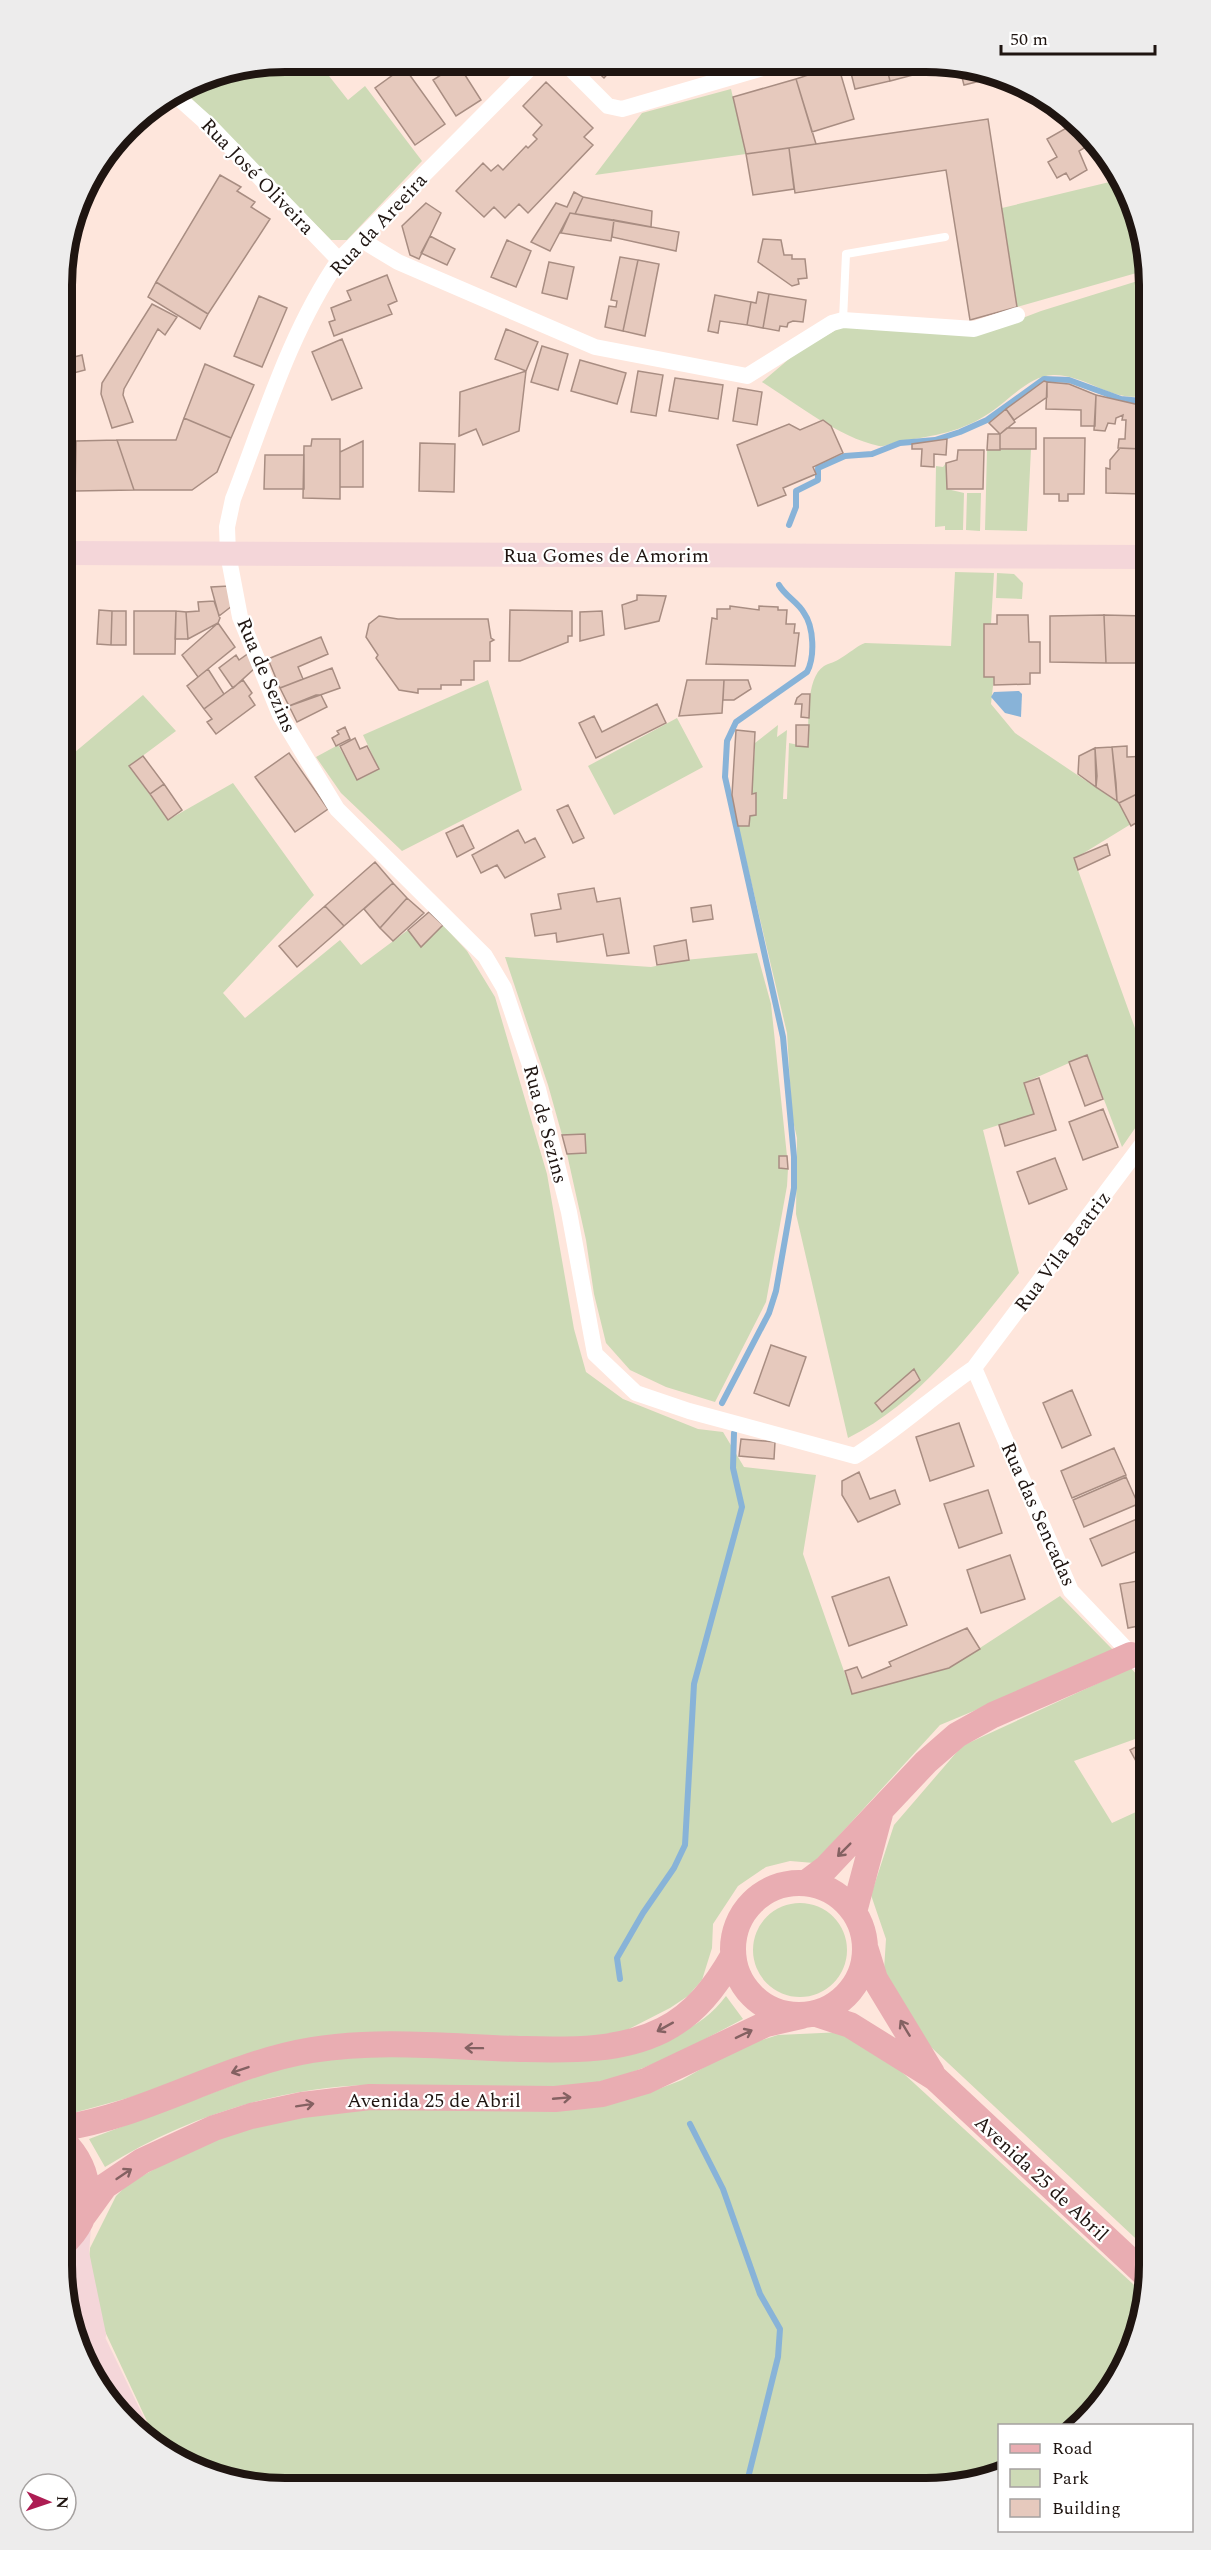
<svg xmlns="http://www.w3.org/2000/svg" width="1211" height="2550" viewBox="0 0 1211 2550" font-family="Spectral,serif">
<style>
.green{fill:#cddab6}
.water{fill:#88b3d8}
.lines{fill:none;stroke-linecap:round;stroke-linejoin:round}
.stream{stroke:#88b3d8;stroke-width:6}
.building{fill:#e6c9bd;stroke:#a88d82;stroke-width:1.5}
.lane{stroke:#fff;stroke-width:8}
.street{stroke:#fff;stroke-width:16}
.secondary{stroke:#f4d6d9;stroke-width:24}
.primary{stroke:#e9adb2;stroke-width:26}
.oneway{stroke:#846162}
.labels{text-anchor:middle;stroke-width:4.5;stroke-linejoin:round;paint-order:stroke}
.street-label{font-size:20px;fill:#1f1511;stroke:#fff}
.rim{fill:none;stroke:#1f1511;stroke-width:8}
</style>
<rect width="100%" height="100%" fill="#fee6dc"/>
<path class="green" d="M285,62H318L348,100L365,86L422,161L347,240H331L182,89L200,78Z
M731,89L746,154L595,175L642,113Z
M1122,179L1142,227L1147,270L1017,307L1002,208Z
M1144,279H1149V394C1115,406 1087,374 1053,375C1029,376 1009,400 991,412C962,432 934,436 900,441C894,442 885,447 879,446C838,437 797,404 762,382L796,353L841,327L1002,326L1041,311Z
M1031,449L1027,531L985,530L987,450Z
M946,463L947,489L964,493L963,530H945V526L935,527L936,466L943,467Z
M967,493H981L980,531L966,530Z
M955,572L994,573L991,624H984V677H994L991,704L1015,733L1119,803L1131,824L1074,859L1149,1067V1108L1122,1147L1087,1055L1024,1083L1034,1114L983,1130L1019,1273C970,1333 919,1403 848,1438L796,1214L797,1138L792,1116L787,1033L738,826H749L750,816L756,815V794H752L755,743L778,725L777,737L787,730L783,799H787L789,743L808,747C809,726 805,678 824,666C829,663 836,662 841,658C850,653 855,647 865,643L951,646Z
M997,573L1014,574L1023,583L1022,599L996,598Z
M488,680L522,790L402,851L341,793L316,757L338,745L358,780L379,769L363,735Z
M143,695L176,731L129,766L168,820L233,783L314,895L223,993L245,1018L340,940L361,965L408,930L421,947L443,925L467,951L495,997L547,1174L574,1329L586,1372L623,1399L698,1429L723,1432L744,1467L816,1475L803,1554L852,1694L949,1668L1060,1596L1115,1652L940,1725L814,1863L790,1861L766,1867L738,1886L713,1924L712,1948L702,1980L688,1996L670,2008L625,2031L584,2039L362,2034L73,2113L62,2114V1166L67,1164L62,1142V763Z
M677,718L703,767L614,815L588,766Z
M757,953L771,1004L787,1156H779V1168L788,1169L787,1186L766,1302L715,1402L666,1387L630,1370L606,1343L594,1294L586,1240L567,1154L585,1152V1134L562,1135L548,1085L505,957L651,967L685,960Z
M1131,1668L1149,1689V1734L1074,1761L1112,1823L1149,1806V2251L917,2034L884,1970L886,1939L871,1895L894,1825L962,1746Z
M753 1950a47 47 0 1 1 94 0a47 47 0 1 1-94 0Z
M726,1996L743,2019C697,2043 649,2071 598,2082C524,2098 446,2083 371,2085C277,2087 184,2118 105,2167L89,2139L268,2072L313,2061L360,2056L667,2041C690,2028 710,2018 726,1996Z
M843,2032L879,2051L1145,2295L1132,2351L1094,2412L1079,2425L1000,2426L999,2474L984,2481L242,2484L187,2466L159,2447L102,2325L88,2270L90,2248L116,2196L128,2184L183,2153L257,2124L305,2113L648,2093L682,2080L739,2047L778,2035Z"/>
<path class="water" d="M1019,691L1022,694L1021,717L1005,713L991,697L994,692Z"/>
<g class="lines">
<path class="stream" d="M789,525L796,507V491L818,480V468L845,456L872,454L900,443L935,440L960,432L987,420L1044,379L1069,380L1121,399L1141,401L1149,398
M722,1403L769,1313L776,1291L794,1188V1157L783,1037L725,777L727,741L736,722L807,672C815,657 814,627 804,613C798,602 785,596 779,585
M620,1979L617,1958L643,1913L674,1868L685,1845L694,1684L742,1507L733,1468L734,1433
M690,2124L723,2189L760,2294L780,2329L778,2357L747,2482"/>
</g>
<path class="building" d="M588,63L617,64L604,78Z
M458,64L481,100L456,116L433,80Z
M838,65L854,119L812,132L796,79Z
M849,65H886L890,81L855,89Z
M886,65H910L913,75L890,81Z
M926,65L954,66L955,69L929,75Z
M959,66H969L996,77L964,85Z
M404,67L445,124L415,145L375,88Z
M796,79L816,144L746,154L733,97Z
M546,82L593,128L584,137L593,145L528,213L519,204L505,218L494,207L484,217L456,191L483,163L491,171L498,165L503,170L526,146L528,148L537,139L533,135L542,125L523,106Z
M988,119L1017,307L970,320L946,170L795,193L789,148Z
M1077,122L1094,142L1079,151L1087,170L1070,180L1066,173L1057,178L1048,162L1057,157L1047,139Z
M789,148L794,189L753,195L746,154Z
M220,175L241,187L237,191L255,202L251,207L270,219L208,314L156,282Z
M574,192L583,197L575,214L570,213L550,251L531,242L556,203L567,207Z
M583,197L652,211L651,227L575,214Z
M426,203L441,213L419,259L410,255L402,226Z
M570,213L614,220L611,241L561,233Z
M614,220L679,232L676,251L612,237Z
M430,236L455,249L447,265L421,253Z
M763,239L781,240L784,255H792V259H805L807,278L798,279L799,284L792,286L758,262Z
M507,240L531,251L516,287L491,277Z
M620,257L638,260L623,331L605,327L609,306L616,307L617,301L611,300Z
M638,260L659,264L645,336L623,331Z
M549,262L574,267L567,299L542,293Z
M68,271L70,291L62,292V272Z
M387,275L397,301L388,305L392,314L334,336L329,322L335,320L331,308L351,300L347,291Z
M156,282L208,314L200,329L148,297Z
M758,292L769,294L763,328L747,325L751,302L756,303Z
M769,294L806,300L803,322L793,321L788,323L787,327L780,326L779,331L763,328Z
M715,295L751,302L747,325L720,321L718,333L708,331Z
M259,296L287,308L262,367L234,356Z
M152,304L177,317L165,335L158,329L124,389L123,395L133,422L112,428L101,394L102,383Z
M506,329L538,342L526,371L495,359Z
M342,339L362,388L332,400L312,352Z
M542,346L568,354L558,390L531,382Z
M82,355L85,370L62,376V360Z
M580,360L626,373L617,404L571,391Z
M205,364L254,385L231,438L184,418Z
M526,371L519,431L483,445L476,429L459,436L460,392Z
M638,371L663,375L656,416L631,412Z
M675,378L723,385L718,419L669,411Z
M1044,381L1047,382V397L1014,420L1006,409Z
M1047,382L1069,384L1096,395L1095,426H1081V410L1046,409Z
M738,388L762,392L757,425L733,421Z
M1096,395L1135,404L1140,408L1141,449L1118,448L1119,439H1125L1126,420H1122L1123,415L1116,418L1115,424L1108,423L1105,431L1094,430Z
M1006,409L1015,422L1000,434L989,423Z
M184,418L231,438L217,472L192,490H134L117,440H176Z
M823,420L831,426L843,453L813,467L816,474L783,488L786,495L758,506L737,445L789,424L800,430Z
M1007,428H1036V449H1000V434Z
M988,434H1000V450H987Z
M1044,438H1085L1084,494H1068V501H1059V494H1044Z
M312,439H340V499L303,498L304,446H311Z
M947,439L946,455L934,454V467L921,466L922,449H912V444Z
M117,440L134,490L75,491L76,441Z
M363,441V487H340V452Z
M420,443L455,444L454,492L419,491Z
M1120,448L1142,449V494L1106,493V468L1110,469V460Z
M958,450H984L983,489H947L946,463L957,460Z
M265,455H304V489H264Z
M1141,515H1149V533H1141Z
M229,586L232,606L219,616L211,587Z
M637,595L666,596L659,621L625,629L622,605L637,600Z
M214,601L220,618L218,623L188,639L186,612L199,611L198,602Z
M730,606L759,610V606L778,607V610H787L786,624H795L794,633H799L795,666L706,664L712,618L717,619V609H730Z
M99,610L112,611L111,645L97,644Z
M510,610L572,611V636H568V642L520,661H509Z
M112,611H126V645H111Z
M134,611H176L175,654H134Z
M176,611L186,612L188,639H175Z
M602,611L604,635L580,641V612Z
M997,615H1028L1029,642H1040V673H1030V684L994,685V677H984V624H997Z
M1104,615L1146,616L1145,663H1106Z
M1104,615L1106,663L1050,662V616Z
M379,616L398,619H488L491,638L494,640L490,642V661H474V680H461V685H441V689H418V693L399,690L376,658L378,655L366,637L369,624Z
M218,623L235,647L198,677L182,655Z
M321,637L328,654L298,667L303,679L280,688L268,659Z
M249,653L255,668L233,688L219,668L236,655L239,660Z
M332,668L340,688L289,706L280,688Z
M208,669L224,694L204,709L187,686Z
M243,680L252,693L249,696L255,705L216,734L207,722L212,719L204,709Z
M687,680H724L722,713L679,716Z
M724,680H748L751,689L734,700H723Z
M802,694H810L809,718L801,717L802,704H795L797,698Z
M316,695H321L327,707L297,722L289,706Z
M657,704L666,723L596,758L579,723L594,716L602,732Z
M796,725H809L808,747L796,746Z
M345,727L350,739L336,746L332,738L339,734L337,731Z
M736,730L755,732L752,794L756,793V815L750,816L749,826H738L732,795Z
M355,738L360,749L367,746L379,769L357,780L340,746Z
M1127,746V757L1149,756V788L1119,803L1117,801L1112,747Z
M1112,747L1116,783L1117,801L1096,787L1095,748Z
M1095,748L1097,776L1096,787L1078,774L1079,756Z
M289,753L328,809L295,832L255,777Z
M143,756L164,784L150,794L129,766Z
M164,784L182,810L168,820L150,794Z
M1149,788V815L1131,826L1119,803Z
M568,805L584,838L573,843L557,810Z
M463,825L474,848L457,857L446,833Z
M518,830L525,843L535,838L545,857L505,878L497,865L481,873L472,855Z
M1107,844L1110,855L1078,870L1074,858Z
M375,862L393,883L344,926L325,906Z
M393,883L407,898L380,928L364,909Z
M594,888L597,902L620,898L629,953L607,956L603,934L557,942L556,933L535,936L531,914L561,909L558,894Z
M407,898L424,913L393,941L380,928Z
M711,905L713,919L693,922L691,908Z
M325,906L344,926L297,967L279,946Z
M429,912L443,925L421,947L408,930Z
M1149,924V948H1147L1140,926Z
M686,940L689,960L657,965L654,946Z
M1149,1011V1048L1136,1017Z
M1087,1055L1103,1099L1085,1106L1069,1062Z
M1039,1078L1056,1130L1005,1146L999,1125L1034,1114L1024,1083Z
M1103,1109L1118,1147L1083,1160L1069,1122Z
M585,1134L586,1153L567,1154L562,1135Z
M779,1156H787L788,1169L779,1168Z
M1055,1158L1067,1189L1029,1204L1017,1172Z
M771,1345L806,1357L789,1406L754,1393Z
M914,1369L920,1380L882,1412L875,1403Z
M1072,1390L1091,1435L1062,1448L1043,1403Z
M959,1423L974,1466L930,1481L916,1437Z
M741,1439L775,1442L774,1459L739,1456Z
M1114,1448L1126,1475L1072,1498L1061,1471Z
M859,1472L870,1499L895,1490L900,1504L858,1522L842,1495V1481Z
M1126,1477L1138,1504L1084,1527L1073,1500Z
M988,1490L1002,1533L959,1548L944,1504Z
M1144,1516L1149,1528V1546L1102,1566L1090,1539Z
M1010,1555L1025,1599L981,1613L967,1570Z
M889,1577L907,1625L849,1646L832,1597Z
M1143,1580L1149,1624L1128,1628L1120,1584Z
M967,1628L980,1649L949,1668L852,1694L845,1671L857,1667L862,1678L891,1666L889,1662Z
M1149,1740V1785L1130,1750Z"/>
<g class="lines">
<path class="lane" d="M843,320L846,254L945,237"/>
<path class="street" d="M535,63L339,260C290,331 264,419 233,499L227,527L228,554L240,617L280,715L337,809L485,956L504,988L538,1089L569,1212L595,1354L636,1393L689,1411L855,1456C897,1430 933,1396 974,1368L1149,1135
M565,63L608,106L622,109L773,65
M174,94L211,127L339,260
M360,239L398,262L595,347L747,376L832,323L843,320L974,329L1017,315
M974,1368L1071,1591L1149,1673"/>
<path class="secondary" d="M62,553L1149,557
M79,2227L77,2253L94,2335
M67,2303L95,2344L138,2433"/>
<path class="primary" d="M806,1883L826,1868L926,1762L957,1735L993,1715L1131,1655
M733 1949a66 66 0 1 1 132 0a66 66 0 1 1-132 0Z
M854,1912L880,1814
M866,1950L875,1979L932,2073
M816,2014L850,2025L935,2078L1149,2278
M62,2128C148,2115 226,2064 312,2050C380,2039 452,2047 520,2049C568,2050 619,2052 663,2030C695,2014 716,1986 733,1956
M84,2215L105,2186L142,2161L214,2128L251,2116L302,2105L370,2097L555,2099L602,2094L646,2081L766,2024L801,2016
M62,2245C96,2215 94,2171 62,2140"/>
</g>
<defs><path id="oneway-shaft" d="M-6 0H5M1.5-3L5.5 0L1.5 3" fill="none" stroke-width="1.6" stroke-linecap="round" stroke-linejoin="round" transform="scale(1.5)"/></defs>
<g class="oneway">
<use href="#oneway-shaft" transform="translate(844 1850) rotate(135)"/>
<use href="#oneway-shaft" transform="translate(665 2027) rotate(151)"/>
<use href="#oneway-shaft" transform="translate(905 2028) rotate(-121)"/>
<use href="#oneway-shaft" transform="translate(744 2034) rotate(-26)"/>
<use href="#oneway-shaft" transform="translate(474 2048) rotate(-179)"/>
<use href="#oneway-shaft" transform="translate(240 2070) rotate(161)"/>
<use href="#oneway-shaft" transform="translate(562 2098) rotate(-5)"/>
<use href="#oneway-shaft" transform="translate(305 2105) rotate(-9)"/>
<use href="#oneway-shaft" transform="translate(124 2174) rotate(-34)"/>
</g>
<g class="labels">
<g class="street-label">
<text transform="translate(258 176) rotate(46)" y="7">Rua José Oliveira</text>
<text transform="translate(378 224) rotate(-47)" y="7">Rua da Areeira</text>
<text x="606" y="562">Rua Gomes de Amorim</text>
<text transform="translate(267 675) rotate(67)" y="7">Rua de Sezins</text>
<text transform="translate(546 1124) rotate(75)" y="7">Rua de Sezins</text>
<text transform="translate(1062 1251) rotate(-53)" y="7">Rua Vila Beatriz</text>
<text transform="translate(1039 1514) rotate(66)" y="7">Rua das Sencadas</text>
<text x="434" y="2107">Avenida 25 de Abril</text>
<text transform="translate(1042 2178) rotate(43)" y="7">Avenida 25 de Abril</text>
</g>
</g>
<path d="M0 0H1211V2550H0ZM285 72H926A213 213 0 0 1 1139 285V2265A213 213 0 0 1 926 2478H285A213 213 0 0 1 72 2265V285A213 213 0 0 1 285 72Z" fill="#edecec" fill-rule="evenodd"/>
<path class="rim" d="M285 72H926A213 213 0 0 1 1139 285V2265A213 213 0 0 1 926 2478H285A213 213 0 0 1 72 2265V285A213 213 0 0 1 285 72Z"/>
<rect x="998" y="2424" width="195" height="108" fill="#ffffff" stroke="#a5a1a0" stroke-width="1.5"/>
<rect x="1010" y="2444" width="30" height="9" fill="#e9adb2" stroke="#a5a1a0" stroke-width="1.5"/>
<text x="1052" y="2454" font-size="18" fill="#1f1511">Road</text>
<rect x="1010" y="2469" width="30" height="18" fill="#cddab6" stroke="#a5a1a0" stroke-width="1.5"/>
<text x="1052" y="2484" font-size="18" fill="#1f1511">Park</text>
<rect x="1010" y="2499" width="30" height="18" fill="#e6c9bd" stroke="#a5a1a0" stroke-width="1.5"/>
<text x="1052" y="2514" font-size="18" fill="#1f1511">Building</text>
<g transform="translate(48 2502) rotate(92)"><circle r="28" fill="#ffffff" stroke="#a5a1a0" stroke-width="1.5"/>
<path d="M0-4.5L10 22L0 15L-10 22Z" fill="#ad1d53"/>
<text y="-9" font-size="16" font-weight="bold" text-anchor="middle" fill="#1f1511">N</text>
</g>
<path d="M1001 45v9h154v-9" fill="none" stroke="#1f1511" stroke-width="3"/>
<text x="1010" y="45" font-size="18" fill="#1f1511" stroke="#ffffff" stroke-width="4.5" paint-order="stroke">50 m</text>
</svg>
